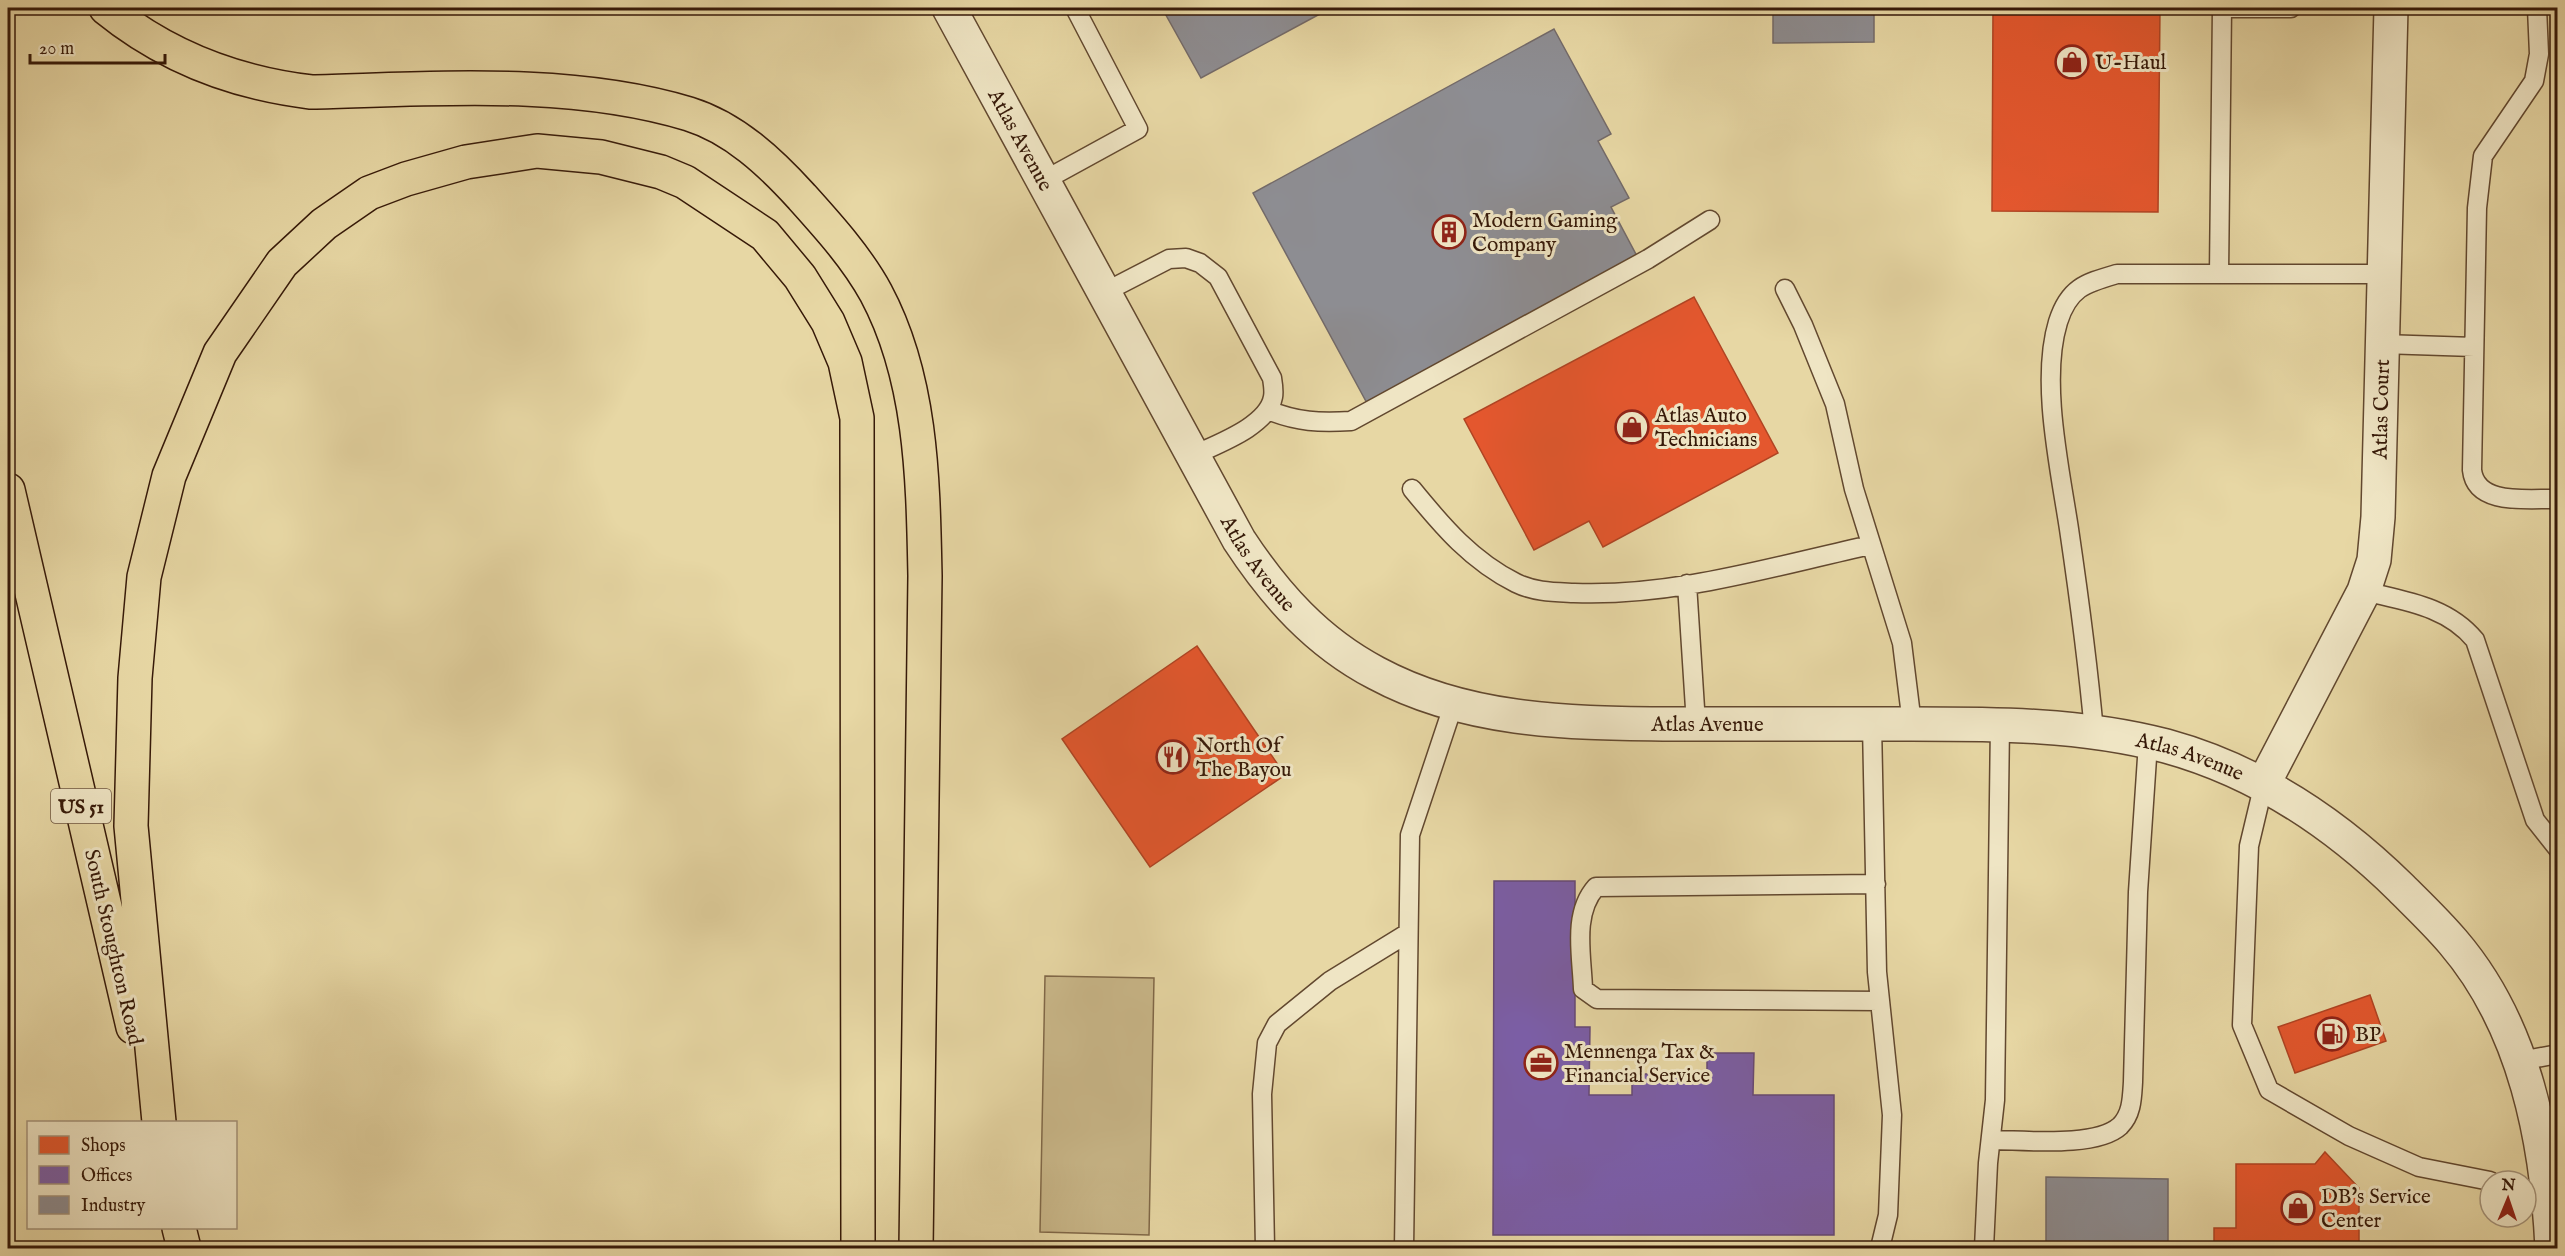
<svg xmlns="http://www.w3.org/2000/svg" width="2565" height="1256" viewBox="0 0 2565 1256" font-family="'IM FELL English',serif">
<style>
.green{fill:#c9b789;stroke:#806848;stroke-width:1.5}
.shops{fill:#e4572e;stroke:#b04423;stroke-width:1.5}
.offices{fill:#7b5ea7;stroke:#664977;stroke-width:1.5}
.industry{fill:#8d8d92;stroke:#736a69;stroke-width:1.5}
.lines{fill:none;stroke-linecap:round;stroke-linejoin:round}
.service-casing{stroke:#62482f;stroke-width:21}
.minor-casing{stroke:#62482f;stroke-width:36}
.tertiary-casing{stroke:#62482f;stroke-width:36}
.primary-casing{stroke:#361908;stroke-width:36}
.service{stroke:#efe5c4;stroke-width:18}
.minor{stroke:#efe5c4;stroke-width:33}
.tertiary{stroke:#efe5c4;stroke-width:33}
.primary{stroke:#e7d7a4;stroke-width:33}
.labels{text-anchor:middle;stroke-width:6;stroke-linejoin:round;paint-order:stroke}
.shield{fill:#efe5c4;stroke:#6e5640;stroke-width:1.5}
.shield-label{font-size:20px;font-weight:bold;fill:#361908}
.poi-label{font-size:21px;fill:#361908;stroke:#efe5c4;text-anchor:start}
.street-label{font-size:21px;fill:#361908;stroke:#efe5c4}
</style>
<rect width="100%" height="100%" fill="#e7d7a4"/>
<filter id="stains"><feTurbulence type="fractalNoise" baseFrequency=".00333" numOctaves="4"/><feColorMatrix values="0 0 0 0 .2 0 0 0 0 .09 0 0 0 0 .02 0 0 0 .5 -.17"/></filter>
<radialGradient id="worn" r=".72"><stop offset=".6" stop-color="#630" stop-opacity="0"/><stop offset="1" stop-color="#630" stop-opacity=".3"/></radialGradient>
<path class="green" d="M1045,976L1154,978L1149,1235L1040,1232Z"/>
<path class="shops" d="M1993,8H2160L2158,212L1992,211Z
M1694,297L1778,453L1603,547L1589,521L1534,550L1464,419Z
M1197,646L1285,775L1150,867L1062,739Z
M2370,995L2386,1041L2295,1073L2278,1027Z
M2325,1152L2359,1188V1248H2214V1228H2236V1164H2315Z"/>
<path class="offices" d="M1494,881H1575V1027H1590L1589,1095H1632V1074H1707V1053H1754L1753,1095H1834V1235H1493Z"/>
<path class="industry" d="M1162,8H1331L1201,78Z
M1874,11V42L1773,43V12Z
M1554,29L1611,134L1598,141L1629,198L1611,207L1638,258L1368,405L1253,193Z
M2046,1177L2168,1179V1248H2059V1242H2046Z"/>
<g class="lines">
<defs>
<path id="service" d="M2222,8H2291
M2537,8L2539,54L2534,81L2483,156L2477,208L2472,470C2476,507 2530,498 2558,499
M1043,181L1138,129L1075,8
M2219,274L2222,8
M1785,289L1803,325L1835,404L1854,489L1902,643L1912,724
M1105,292L1169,259L1186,258L1200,263L1218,277L1272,378C1273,384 1274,392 1273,397C1268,426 1217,444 1194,455
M2382,344L2474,347
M1268,410C1297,422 1320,423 1351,421L1648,259L1710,220
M1412,489C1443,527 1472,561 1516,583C1534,592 1555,592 1574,593C1675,597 1774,566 1871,545
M1687,584L1696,724
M2364,591C2404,601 2447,606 2475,640L2535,820L2558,849
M1872,724L1877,972L1892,1115L1888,1215L1880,1248
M2094,732C2088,664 2079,597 2069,529C2060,469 2040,381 2058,322C2069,287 2086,283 2117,274H2383
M2264,783L2249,846L2242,1025L2269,1090L2349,1136L2419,1167L2490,1181
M1876,884L1596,887C1572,914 1582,956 1583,989L1597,999L1880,1001
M2520,1061L2558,1054
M1991,1140C2023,1140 2096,1148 2120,1126C2132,1114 2132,1098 2133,1082L2138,892L2148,743
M1265,1248L1262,1094L1267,1043L1277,1024L1330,981L1408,933
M1404,1248L1410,835L1454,703
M1984,1248L1988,1163L1995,1100L2000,724"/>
<g id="minor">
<path id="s1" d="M2264,783L2364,591L2374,560L2378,517L2391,8"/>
</g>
<g id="tertiary">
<path id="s2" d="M949,8L1239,540C1275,595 1317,642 1376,673C1465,721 1565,723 1663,724C1741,724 1820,724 1898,724C1988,724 2078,723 2166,746C2257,771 2334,822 2401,888C2418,905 2437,923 2453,942C2525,1026 2547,1141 2552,1248"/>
</g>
<path id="primary" d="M106,8C165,56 235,83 311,92C434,89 570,78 689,114C734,128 770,162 801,196C828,226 857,258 876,293C922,379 923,480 925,576L916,1248
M8,490L133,1027
M159,1122L131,826L135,678L144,577L169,476L220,353L282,263L324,224L369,193L406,179L466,162L537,151L601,157L661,172L685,182L765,235L800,277L828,322L845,362L857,418L858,1248
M179,1228L184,1248"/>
</defs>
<use href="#service" class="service-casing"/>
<use href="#minor" class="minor-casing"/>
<use href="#tertiary" class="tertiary-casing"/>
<use href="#primary" class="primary-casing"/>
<use href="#service" class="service"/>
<use href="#minor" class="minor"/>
<use href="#tertiary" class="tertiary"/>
<use href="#primary" class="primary"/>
</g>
<defs>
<symbol id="shop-ring" viewBox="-11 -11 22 22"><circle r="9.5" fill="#efe5c4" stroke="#8f2418" stroke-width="1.5"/><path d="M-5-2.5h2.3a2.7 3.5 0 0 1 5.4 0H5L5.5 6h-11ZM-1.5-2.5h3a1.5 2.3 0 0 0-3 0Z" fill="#8f2418"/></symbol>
<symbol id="building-ring" viewBox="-11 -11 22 22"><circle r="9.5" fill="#efe5c4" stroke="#8f2418" stroke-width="1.5"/><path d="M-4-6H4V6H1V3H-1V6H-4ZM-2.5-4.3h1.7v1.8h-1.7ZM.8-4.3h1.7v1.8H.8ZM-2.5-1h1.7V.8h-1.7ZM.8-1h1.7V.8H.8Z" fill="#8f2418"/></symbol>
<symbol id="restaurant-ring" viewBox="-11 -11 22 22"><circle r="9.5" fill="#efe5c4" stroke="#8f2418" stroke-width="1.5"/><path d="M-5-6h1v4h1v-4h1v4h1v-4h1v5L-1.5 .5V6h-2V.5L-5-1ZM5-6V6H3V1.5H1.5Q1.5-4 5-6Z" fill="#8f2418"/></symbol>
<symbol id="fuel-ring" viewBox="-11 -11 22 22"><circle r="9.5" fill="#efe5c4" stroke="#8f2418" stroke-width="1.5"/><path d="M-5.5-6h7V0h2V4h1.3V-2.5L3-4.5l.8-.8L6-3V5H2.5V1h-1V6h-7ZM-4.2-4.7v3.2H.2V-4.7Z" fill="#8f2418"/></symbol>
<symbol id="office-ring" viewBox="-11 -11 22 22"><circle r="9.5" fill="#efe5c4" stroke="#8f2418" stroke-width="1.5"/><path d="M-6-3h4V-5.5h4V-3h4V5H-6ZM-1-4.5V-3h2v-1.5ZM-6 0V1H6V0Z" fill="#8f2418"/></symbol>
</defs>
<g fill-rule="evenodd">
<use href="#shop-ring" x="2053" y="43" width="38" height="38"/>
<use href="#building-ring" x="1430" y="213" width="38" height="38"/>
<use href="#shop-ring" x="1613" y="408" width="38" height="38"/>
<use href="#restaurant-ring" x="1154" y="738" width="38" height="38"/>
<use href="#fuel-ring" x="2313" y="1015" width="38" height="38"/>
<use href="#office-ring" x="1522" y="1044" width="38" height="38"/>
<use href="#shop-ring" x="2279" y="1189" width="38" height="38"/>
</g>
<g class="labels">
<rect class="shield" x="51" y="789" width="60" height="34" rx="4.5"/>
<g class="shield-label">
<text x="81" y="813">US 51</text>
</g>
<g class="poi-label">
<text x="2095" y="69">U-Haul</text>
<text x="1472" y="227">Modern Gaming<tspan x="1472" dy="24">Company</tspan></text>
<text x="1655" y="422">Atlas Auto<tspan x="1655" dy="24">Technicians</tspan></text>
<text x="1196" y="752">North Of<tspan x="1196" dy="24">The Bayou</tspan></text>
<text x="2355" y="1041">BP</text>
<text x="1564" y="1058">Mennenga Tax &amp;<tspan x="1564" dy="24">Financial Service</tspan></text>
<text x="2321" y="1203">DB's Service<tspan x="2321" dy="24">Center</tspan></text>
</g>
<g class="street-label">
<text dy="7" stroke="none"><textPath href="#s2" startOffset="150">Atlas Avenue</textPath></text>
<text dy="7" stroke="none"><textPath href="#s1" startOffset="400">Atlas Court</textPath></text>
<text dy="7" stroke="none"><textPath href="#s2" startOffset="636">Atlas Avenue</textPath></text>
<text dy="7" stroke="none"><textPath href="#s2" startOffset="1138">Atlas Avenue</textPath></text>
<text dy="7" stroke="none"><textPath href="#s2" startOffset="1624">Atlas Avenue</textPath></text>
<text transform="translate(114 947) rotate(77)" y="7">South Stoughton Road</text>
</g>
</g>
<rect width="2565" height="1256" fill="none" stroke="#e7d7a4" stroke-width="30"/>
<rect x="9" y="9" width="2547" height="1238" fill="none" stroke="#361908" stroke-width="3"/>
<rect x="15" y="15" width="2535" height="1226" fill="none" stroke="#361908" stroke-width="1.5"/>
<rect x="27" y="1121" width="210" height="108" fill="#efe5c4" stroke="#a59379" stroke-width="1.5"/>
<rect x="39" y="1136" width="30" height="18" fill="#e4572e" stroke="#a59379" stroke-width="1.5"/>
<text x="81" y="1151" font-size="18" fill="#361908">Shops</text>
<rect x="39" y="1166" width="30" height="18" fill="#7b5ea7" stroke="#a59379" stroke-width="1.5"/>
<text x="81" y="1181" font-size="18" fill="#361908">Offices</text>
<rect x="39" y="1196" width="30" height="18" fill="#8d8d92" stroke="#a59379" stroke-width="1.5"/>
<text x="81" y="1211" font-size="18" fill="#361908">Industry</text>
<g transform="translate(2508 1199) rotate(2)"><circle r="28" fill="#efe5c4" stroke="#a59379" stroke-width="1.5"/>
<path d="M0-4.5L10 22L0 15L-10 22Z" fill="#8f2418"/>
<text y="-9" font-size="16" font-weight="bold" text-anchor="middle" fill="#361908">N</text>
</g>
<path d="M30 54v9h135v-9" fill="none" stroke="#361908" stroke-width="3"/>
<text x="39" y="54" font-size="18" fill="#361908" stroke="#efe5c4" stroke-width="4.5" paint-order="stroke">20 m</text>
<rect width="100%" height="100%" filter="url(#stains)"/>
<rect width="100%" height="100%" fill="url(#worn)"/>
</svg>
